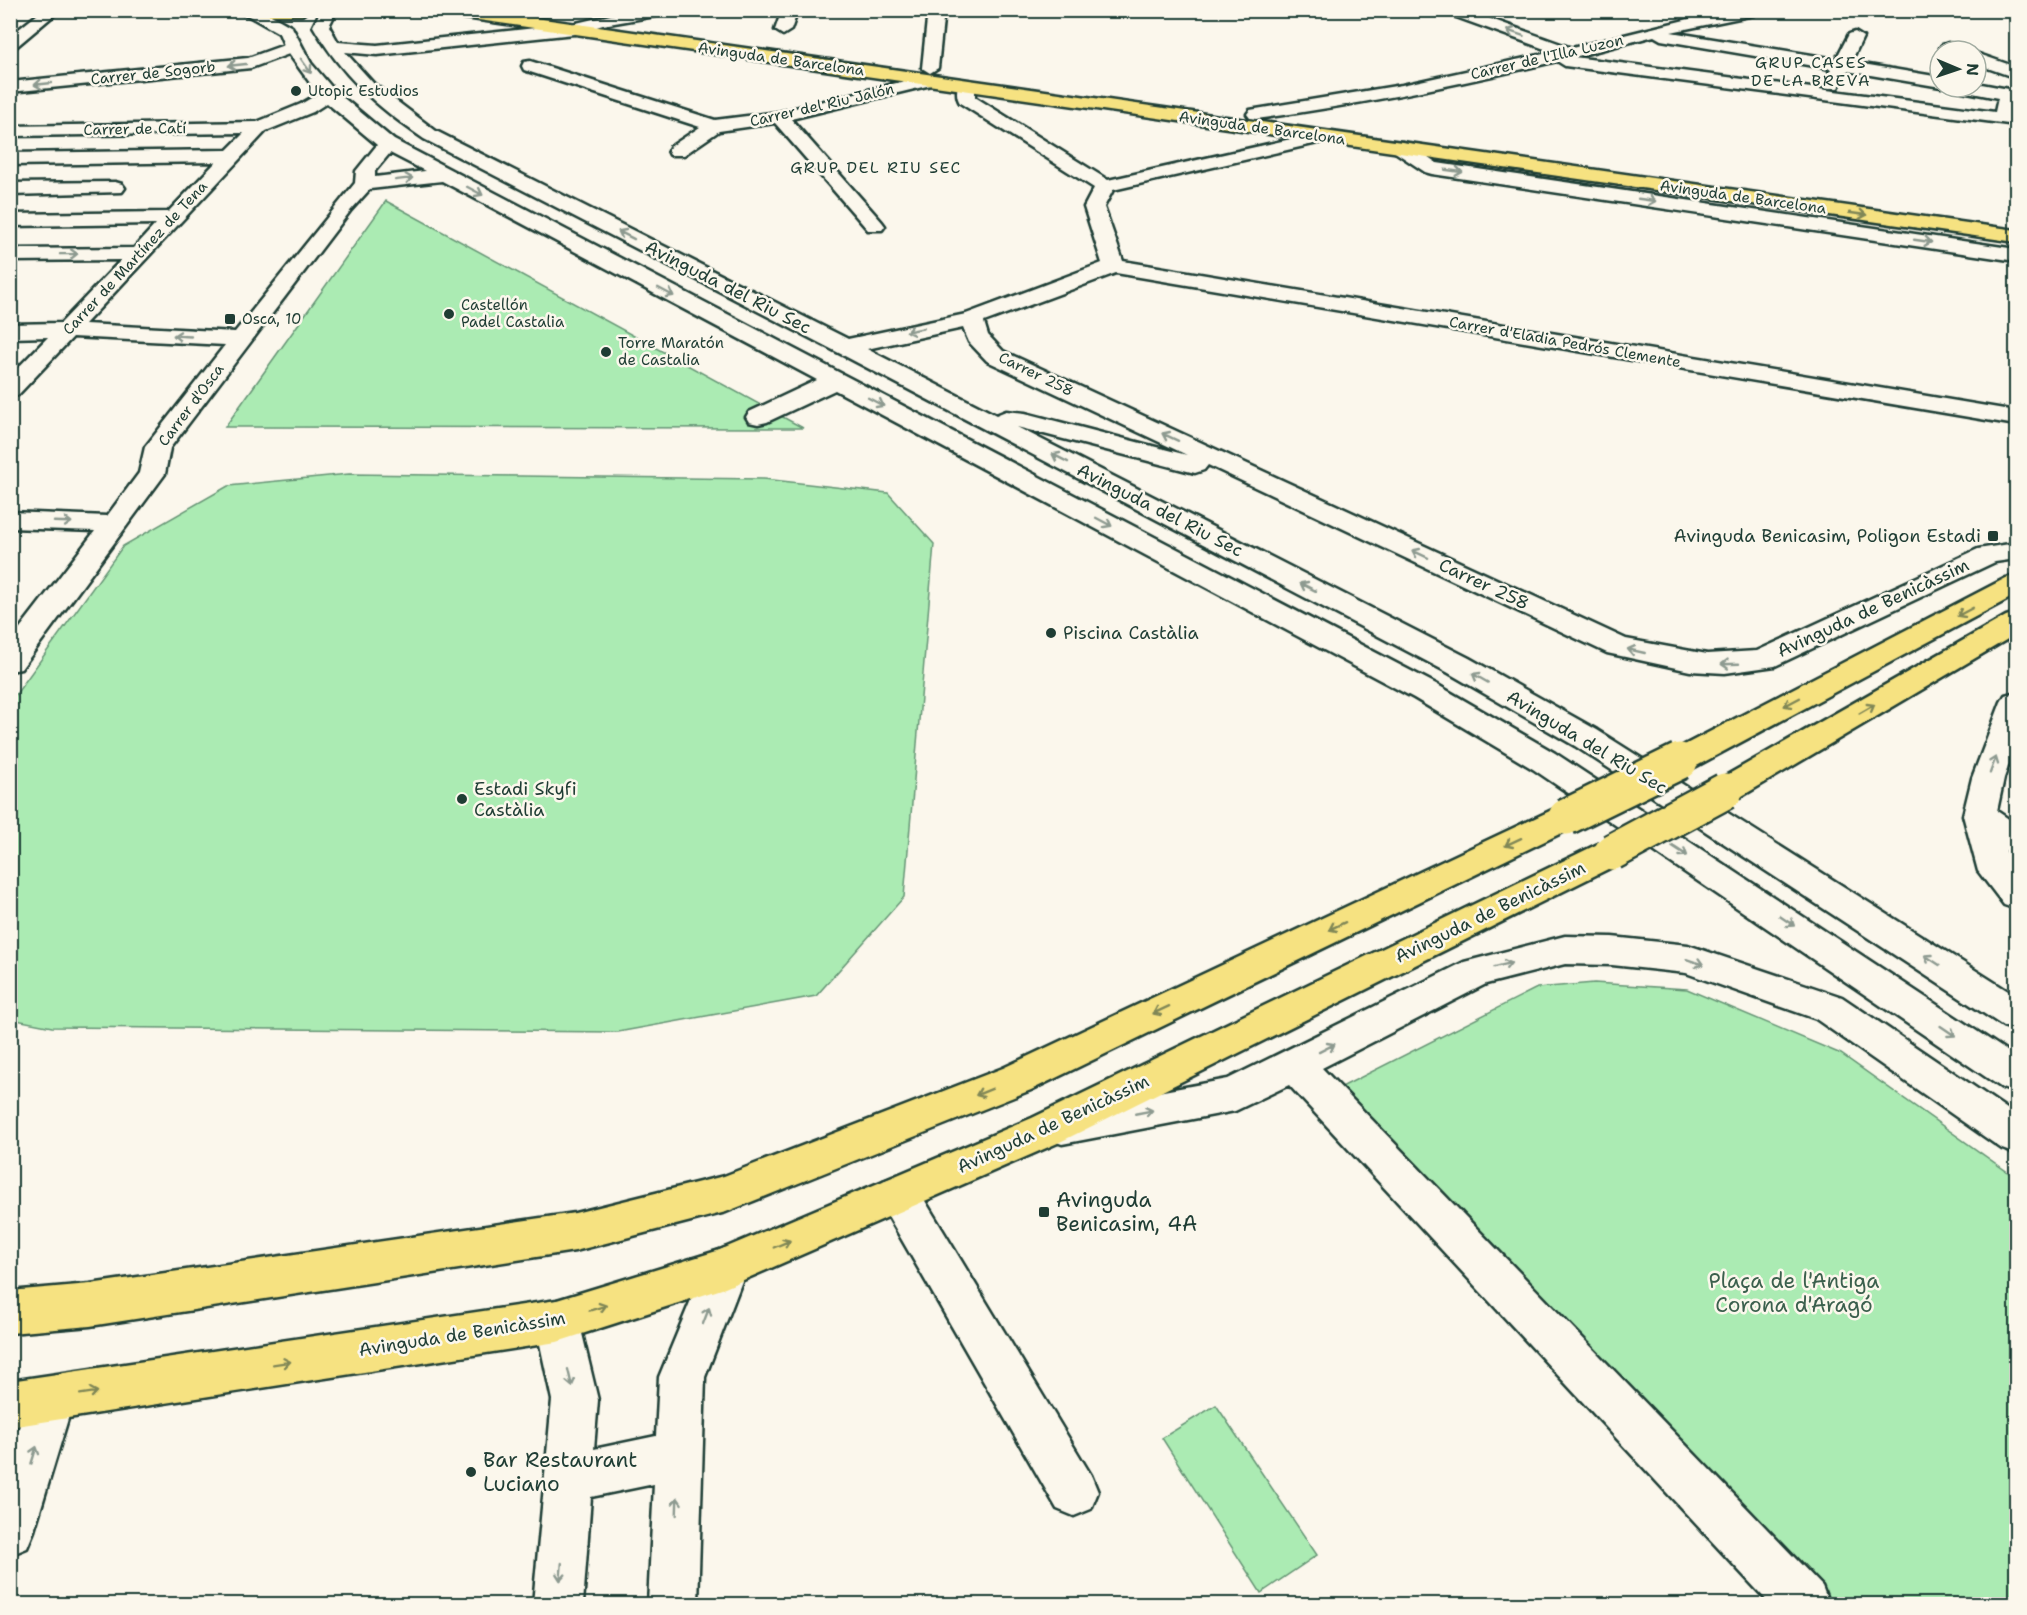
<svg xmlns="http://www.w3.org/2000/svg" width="2027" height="1615" viewBox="0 0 2027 1615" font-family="'Shantell Sans',sans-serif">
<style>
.green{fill:#abebb3;stroke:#659474;stroke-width:1.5}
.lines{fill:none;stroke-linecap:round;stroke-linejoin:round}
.minor-casing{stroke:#1f3d34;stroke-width:5}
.major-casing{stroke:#1f3d34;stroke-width:5}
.minor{fill:#fbf7ec;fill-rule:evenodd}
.major{fill:#f6e281;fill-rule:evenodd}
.major-bridge-casing{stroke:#1f3d34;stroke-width:40;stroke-linecap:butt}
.major-bridge{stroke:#f6e281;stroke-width:35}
.oneway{stroke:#8d9a90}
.oneway2{stroke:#808757}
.poi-dot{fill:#1f3d34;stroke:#fbf7ec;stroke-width:2}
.labels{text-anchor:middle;stroke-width:5;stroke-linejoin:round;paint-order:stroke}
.far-street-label{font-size:15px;fill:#1f3d34;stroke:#fbf7ec}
.far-poi-label{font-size:15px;fill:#1f3d34;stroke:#fbf7ec;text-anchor:start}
.far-neighbourhood-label{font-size:16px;letter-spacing:1.5px;fill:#1f3d34;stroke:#fbf7ec}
.street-label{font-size:18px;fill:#1f3d34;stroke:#fbf7ec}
.poi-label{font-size:18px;fill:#1f3d34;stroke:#fbf7ec;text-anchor:start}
.near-poi-label{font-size:21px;fill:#1f3d34;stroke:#fbf7ec;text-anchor:start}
.near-park-label{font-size:21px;fill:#3b604d;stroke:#fbf7ec}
</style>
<rect width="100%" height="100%" fill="#fbf7ec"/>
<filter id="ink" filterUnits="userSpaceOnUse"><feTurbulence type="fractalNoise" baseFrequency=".0167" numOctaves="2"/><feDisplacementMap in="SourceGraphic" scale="12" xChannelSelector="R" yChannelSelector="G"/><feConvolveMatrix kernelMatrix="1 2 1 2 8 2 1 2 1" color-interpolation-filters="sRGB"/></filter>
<g filter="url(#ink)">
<path class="green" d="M386,201L803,428L225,427Z
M349,474L764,479L888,493L934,544L904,897L816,996L618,1032L52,1027L11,1019V701L123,546L228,486Z
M1594,983L1687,989L1841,1054L2016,1178V1604H1781L1312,1102L1537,988Z
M1216,1405L1317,1555L1261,1593L1162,1438Z"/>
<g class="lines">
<defs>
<path id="minor" d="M43,10H60L16,47L10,49V36Z
M246,10H262L292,27L311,63L334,90L394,140L1436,684L1555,753L2016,1057V1093L2002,1088L1533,769L1414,698L835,390L767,422L758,424L749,422L746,417L749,412L817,380L442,181L370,189L351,210L170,448L165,474L21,669L10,671V641L95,531L10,528V512L107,516L139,473L145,447L149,442L225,345L73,337L18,395L10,397V376L48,337L10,338V324L61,323L121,260L10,261V249L134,248L156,224L10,226V214L168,212L216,162L10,165V153L227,150L244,133L10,136V126L257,122L301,104L318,94L289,54L251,68L10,92V82L248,58L284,45L279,33L247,15ZM327,103L377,145L356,171L355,183L235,332L85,324L266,131L313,112ZM390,153L425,171L375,177V171Z
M321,10H337L329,26L338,42L377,45L572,24L632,10H668L661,15L603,25L574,34L377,55L345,52L374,84L436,131L848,339L966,314L1102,263L1084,207L1094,188L960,103C956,97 956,88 960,82H972L975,86V97L1108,180L1322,132L1328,133L1331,137L1328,141L1322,142L1113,190L1104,207L1123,261L2016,411V425L1116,273L984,322L988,335L1003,351L1626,639L1707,654L1757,651L1978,549L2016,543V559L1995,562L1775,666L1725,673L1690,671L1607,653L1208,465L1204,470L1195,473L1017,427L1469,658L1597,730L2016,996V1030L2003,1026L1575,746L1447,672L837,352L424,139C376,106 342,76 313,26ZM963,328L969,342L987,361L1187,455L1025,413L1006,411L996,415L867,349Z
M782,10H798L791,30L783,35L775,30Z
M928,10H944L938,68L930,73L922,68Z
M1443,10H1466L1572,48L1725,10H1761L1754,15L1671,32L1836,59L1849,34L1855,32L1863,37L1851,62L1940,77L1941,87L1847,71L1838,88H1826L1823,84L1831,69L1661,40L1654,36L1574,57L1995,112L1998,98L1962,91L1959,87H1976V83L2014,90L2016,95L2012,114L2016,115V125L1565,66L1557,61C1458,85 1357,105 1256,119L1250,118L1247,114L1250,110L1256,109L1402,85L1553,52L1445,13Z
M1948,43L1962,48L1964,51H1942L1940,48L1942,45Z
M1976,53L2016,67V78L1976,64Z
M530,61L715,120L779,112L929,75L935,76L938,80L935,84L791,119L882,222L885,226L882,230H868L775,123L719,131L684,155H670L668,151L670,147L700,127L524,70L522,66L524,62Z
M1402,142L1409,144L1437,163L2016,249V261L1432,174L1425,172L1395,152L1393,148L1395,144Z
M115,182L122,184L125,188L122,192L10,195V183Z
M2016,692V744L2004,778L1997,811L2016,824V853L2006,850L2011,866L2016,873V909L2004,905L1978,871L1963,815L1972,778L2001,702L2005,695Z
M1565,936L1612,937L1688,945L1842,997L2016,1115V1154L2002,1149L1816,1019L1686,973L1612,965L1565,964L1486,984L1322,1068L1822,1586L1829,1604H1770L1289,1085L1235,1111L1062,1144L1048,1139L1042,1127L1048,1115L1062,1110L1228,1079L1464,962Z
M898,1176L913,1181L1091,1475L1098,1492L1091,1509L1074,1516L1057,1509L883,1207L877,1194L883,1181Z
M725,1248L740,1254L747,1268L705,1377L698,1604H648L654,1484L591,1497L583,1604H533L552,1400L535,1321L541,1306L557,1300L573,1306L579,1321L598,1400L594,1449L656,1436L659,1377L710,1254Z
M51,1376L67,1383L74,1399L34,1531L27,1548L10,1555V1453L35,1383Z"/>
<path id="major" d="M237,10H309L302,15H244Z
M437,10H480L2016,230V242L444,15Z
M2016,576V595L1691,769L1680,772L1669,769L1664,761L1669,753L2006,578Z
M2016,613V634L1737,799L1725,802L1713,799L1709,791L1713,783L2006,616Z
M1566,805L1578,809L1583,817L1578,825L1031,1090L726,1212L575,1251L90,1326L10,1333V1291L90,1284L575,1213L724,1176L1003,1068L1554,809Z
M1612,840L1624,843L1629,852L1624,861L1060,1142L725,1288L557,1342L10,1427V1381L557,1300L720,1250L1032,1118L1600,843Z"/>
</defs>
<use href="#minor" class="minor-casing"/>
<use href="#major" class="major-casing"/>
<use href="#minor" class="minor"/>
<use href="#major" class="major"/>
<defs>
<path id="major-bridge" d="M1566,817L1680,761
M1612,852L1725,791"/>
</defs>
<use href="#major-bridge" class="major-bridge-casing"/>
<use href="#major-bridge" class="major-bridge"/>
</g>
<defs><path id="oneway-shaft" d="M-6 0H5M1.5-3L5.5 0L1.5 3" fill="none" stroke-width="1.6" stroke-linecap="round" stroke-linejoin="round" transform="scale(1.5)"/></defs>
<g class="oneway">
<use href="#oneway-shaft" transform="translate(1515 33) rotate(-161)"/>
<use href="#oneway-shaft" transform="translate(237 65) rotate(174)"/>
<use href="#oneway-shaft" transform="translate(306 66) rotate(55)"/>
<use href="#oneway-shaft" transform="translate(43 84) rotate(174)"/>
<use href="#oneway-shaft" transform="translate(1454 171) rotate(8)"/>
<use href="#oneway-shaft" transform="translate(404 179) rotate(-7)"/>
<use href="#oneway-shaft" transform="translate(475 191) rotate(28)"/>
<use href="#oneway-shaft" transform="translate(1647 200) rotate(8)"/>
<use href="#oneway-shaft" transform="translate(626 235) rotate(-153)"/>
<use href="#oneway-shaft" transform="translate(1923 241) rotate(8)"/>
<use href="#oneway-shaft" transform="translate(69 254) rotate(-1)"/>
<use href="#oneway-shaft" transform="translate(666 292) rotate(28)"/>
<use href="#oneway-shaft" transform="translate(915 330) rotate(169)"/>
<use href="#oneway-shaft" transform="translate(182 336) rotate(-177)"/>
<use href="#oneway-shaft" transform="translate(876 402) rotate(28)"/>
<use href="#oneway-shaft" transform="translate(1170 437) rotate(-155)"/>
<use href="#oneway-shaft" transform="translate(1060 458) rotate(-153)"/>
<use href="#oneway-shaft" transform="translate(63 522) rotate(2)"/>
<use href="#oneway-shaft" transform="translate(1104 522) rotate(28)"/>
<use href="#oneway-shaft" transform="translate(1420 554) rotate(-155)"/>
<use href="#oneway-shaft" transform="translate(1308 587) rotate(-153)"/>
<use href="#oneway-shaft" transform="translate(1636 651) rotate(-167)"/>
<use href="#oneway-shaft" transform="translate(1730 664) rotate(178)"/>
<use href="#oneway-shaft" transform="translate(1480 678) rotate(-150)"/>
<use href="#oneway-shaft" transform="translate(1993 765) rotate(-70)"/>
<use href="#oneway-shaft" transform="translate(1680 851) rotate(33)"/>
<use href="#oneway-shaft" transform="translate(1787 921) rotate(34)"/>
<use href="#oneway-shaft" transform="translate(1932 960) rotate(-147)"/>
<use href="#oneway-shaft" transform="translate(1695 962) rotate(18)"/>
<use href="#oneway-shaft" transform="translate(1503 965) rotate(-14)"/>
<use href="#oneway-shaft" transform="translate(1948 1031) rotate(34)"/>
<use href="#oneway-shaft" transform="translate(1327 1048) rotate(-27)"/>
<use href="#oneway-shaft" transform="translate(1144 1112) rotate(-11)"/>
<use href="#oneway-shaft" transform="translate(706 1316) rotate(-69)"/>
<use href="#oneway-shaft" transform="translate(570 1378) rotate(77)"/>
<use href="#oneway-shaft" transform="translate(34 1455) rotate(-73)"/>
<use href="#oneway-shaft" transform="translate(677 1506) rotate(-88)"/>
<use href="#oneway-shaft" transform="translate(561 1572) rotate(95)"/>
</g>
<g class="oneway2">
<use href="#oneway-shaft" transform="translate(1858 214) rotate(8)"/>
<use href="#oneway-shaft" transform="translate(1965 612) rotate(152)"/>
<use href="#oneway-shaft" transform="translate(1792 702) rotate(152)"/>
<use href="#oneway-shaft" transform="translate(1867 709) rotate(-30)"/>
<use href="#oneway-shaft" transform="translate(1513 842) rotate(155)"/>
<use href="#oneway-shaft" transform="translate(1337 926) rotate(155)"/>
<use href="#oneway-shaft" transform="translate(1161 1010) rotate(155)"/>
<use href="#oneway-shaft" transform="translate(984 1092) rotate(158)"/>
<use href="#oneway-shaft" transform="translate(782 1244) rotate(-23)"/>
<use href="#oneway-shaft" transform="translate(598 1308) rotate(-17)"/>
<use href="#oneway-shaft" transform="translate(282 1363) rotate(-9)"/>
<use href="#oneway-shaft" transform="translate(89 1393) rotate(-9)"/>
</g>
</g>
<g class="poi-dot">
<circle cx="296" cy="91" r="6"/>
<circle cx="449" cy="314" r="6"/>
<rect x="224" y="313" width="12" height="12" rx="3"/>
<circle cx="606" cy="352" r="6"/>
<rect x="1987" y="530" width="12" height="12" rx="3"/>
<circle cx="1051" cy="633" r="6"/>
<circle cx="462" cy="799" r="6"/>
<rect x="1038" y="1206" width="12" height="12" rx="3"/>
<circle cx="471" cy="1472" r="6"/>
</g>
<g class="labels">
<g class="far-street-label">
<text transform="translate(1547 57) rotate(-13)" y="5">Carrer de l'Illa Luzon</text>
<text transform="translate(781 59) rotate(8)" y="5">Avinguda de Barcelona</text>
<text transform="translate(153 73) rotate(-6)" y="5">Carrer de Sogorb</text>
<text transform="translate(822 105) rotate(-13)" y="5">Carrer del Riu Jalón</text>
<text transform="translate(1262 128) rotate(8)" y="5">Avinguda de Barcelona</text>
<text transform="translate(135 129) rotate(-1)" y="5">Carrer de Catí</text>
<text transform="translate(1743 197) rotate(8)" y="5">Avinguda de Barcelona</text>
<text transform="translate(135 258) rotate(-47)" y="5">Carrer de Martínez de Tena</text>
<text transform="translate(1565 342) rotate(10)" y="5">Carrer d'Eladia Pedrós Clemente</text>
<text transform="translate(1036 374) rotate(26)" y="5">Carrer 258</text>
<text transform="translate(191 405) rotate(-53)" y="5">Carrer d'Osca</text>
</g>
<g class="far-poi-label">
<text x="308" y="96">Utopic Estudios</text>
<text x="461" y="310">Castellón<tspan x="461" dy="17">Padel Castalia</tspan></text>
<text x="242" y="324">Osca, 10</text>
<text x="618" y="348">Torre Maratón<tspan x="618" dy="17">de Castalia</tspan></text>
</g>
<g class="far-neighbourhood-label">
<text x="1811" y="68">GRUP CASES<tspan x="1811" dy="18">DE LA BREVA</tspan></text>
<text x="876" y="173">GRUP DEL RIU SEC</text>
</g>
<g class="street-label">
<text transform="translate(728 287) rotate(27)" y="6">Avinguda del Riu Sec</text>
<text transform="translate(1160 510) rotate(27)" y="6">Avinguda del Riu Sec</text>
<text transform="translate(1484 584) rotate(25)" y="6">Carrer 258</text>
<text transform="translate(1873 608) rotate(-25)" y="6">Avinguda de Benicàssim</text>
<text transform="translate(1587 742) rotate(31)" y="6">Avinguda del Riu Sec</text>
<text transform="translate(1490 912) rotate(-26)" y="6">Avinguda de Benicàssim</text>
<text transform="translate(1053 1124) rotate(-25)" y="6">Avinguda de Benicàssim</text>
<text transform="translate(462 1334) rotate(-9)" y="6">Avinguda de Benicàssim</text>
</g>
<g class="poi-label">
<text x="1981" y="542" text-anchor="end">Avinguda Benicasim, Poligon Estadi</text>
<text x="1063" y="639">Piscina Castàlia</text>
<text x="474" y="795">Estadi Skyfi<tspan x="474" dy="21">Castàlia</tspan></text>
</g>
<g class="near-poi-label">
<text x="1056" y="1207">Avinguda<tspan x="1056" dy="24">Benicasim, 4A</tspan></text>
<text x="483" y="1467">Bar Restaurant<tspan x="483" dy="24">Luciano</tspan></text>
</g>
<g class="near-park-label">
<text x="1794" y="1288">Plaça de l'Antiga<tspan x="1794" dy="24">Corona d'Aragó</tspan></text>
</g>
</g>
<rect width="2027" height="1615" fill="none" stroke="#fbf7ec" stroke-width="36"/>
<rect x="18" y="18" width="1991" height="1579" fill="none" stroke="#1f3d34" stroke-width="2" filter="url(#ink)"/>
<g transform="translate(1958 69) rotate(92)"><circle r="28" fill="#fbf7ec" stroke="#a3ada2" stroke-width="1.5"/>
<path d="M0-4.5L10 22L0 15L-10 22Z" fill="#1f3d34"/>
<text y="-9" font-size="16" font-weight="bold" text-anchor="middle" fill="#1f3d34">N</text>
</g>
</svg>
